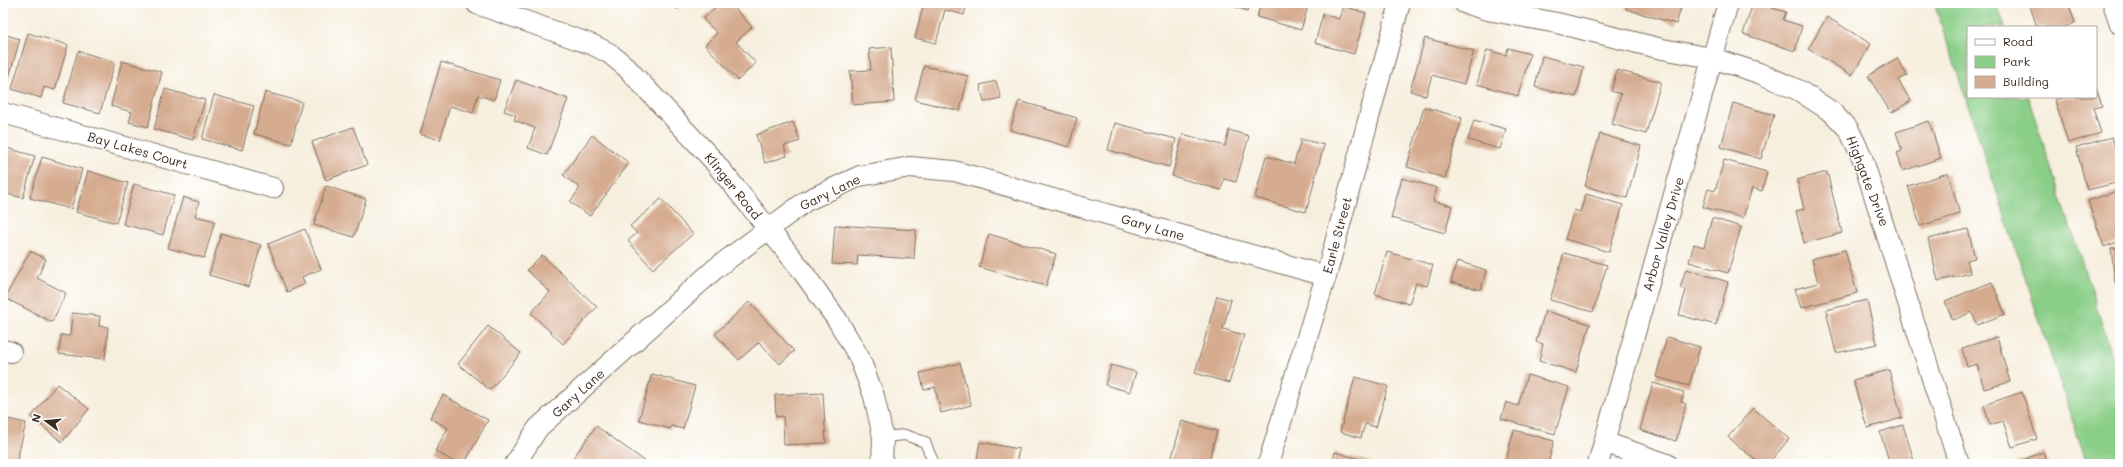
<svg xmlns="http://www.w3.org/2000/svg" width="2123" height="467" viewBox="0 0 2123 467" font-family="Mali,sans-serif">
<style>
.green{fill:#8ace87;stroke:#627c52}
.building{fill:#d6ac90}
.lines{fill:none;stroke-linecap:round;stroke-linejoin:round}
.service-casing{stroke:#7d6f61;stroke-width:12}
.minor-casing{stroke:#7d6f61;stroke-width:22}
.service{stroke:#fff;stroke-width:10}
.minor{stroke:#fff;stroke-width:20}
.labels{text-anchor:middle;stroke-width:3;stroke-linejoin:round;paint-order:stroke}
.street-label{font-size:13px;fill:#3b2a1e;stroke:#fff}
</style>
<rect width="100%" height="100%" fill="#fff"/>
<filter id="ink" filterUnits="userSpaceOnUse"><feTurbulence type="fractalNoise" baseFrequency=".025" numOctaves="2"/><feDisplacementMap in="SourceGraphic" scale="8" xChannelSelector="R" yChannelSelector="G"/><feConvolveMatrix kernelMatrix="1 2 1 2 8 2 1 2 1" color-interpolation-filters="sRGB"/></filter>
<filter id="wash" filterUnits="userSpaceOnUse"><feTurbulence type="fractalNoise" baseFrequency=".012" numOctaves="4" result="noise"/><feDisplacementMap in="SourceGraphic" scale="16" xChannelSelector="R" yChannelSelector="G"/><feGaussianBlur stdDeviation="0.9" result="paint"/><feColorMatrix in="noise" values="0 0 0 0 0 0 0 0 0 0 0 0 0 0 0 0 0 1.4 0 .05"/><feComposite in="paint" operator="in"/></filter>
<g filter="url(#wash)">
<rect width="100%" height="100%" fill="#f7efde"/>
<path class="green" d="M1934,3H1997L2005,27H1968V97H2028L2120,379V464H2087Z"/>
<g id="blocks">
<path class="building" d="M667,3H681L678,9Z
M720,3H730L752,27L736,42L756,63L738,80L705,45L717,33L703,19Z
M924,3H967L964,15L945,10L936,43L915,38Z
M1223,3H1250L1248,11Z
M1261,3H1309L1301,30L1257,17Z
M1628,3H1677L1682,5L1676,24L1626,9Z
M1753,3H1774L1772,8L1786,12L1783,20L1802,26L1795,51L1743,34Z
M2029,3H2068L2075,23L2064,27H2037Z
M1343,6L1366,13L1354,54L1315,43L1323,14L1339,19Z
M1827,17L1871,44L1852,75L1808,49Z
M28,33L68,45L55,90L44,87L41,98L12,89Z
M3,34L20,39L6,87L3,86Z
M1425,38L1474,51L1464,84L1432,75L1426,96L1410,91Z
M891,47L894,102L853,105L850,71L871,70L869,49Z
M1508,48L1530,54L1518,96L1477,84L1487,50L1506,55Z
M78,51L115,62L100,113L63,103Z
M1542,56L1584,67L1576,97L1535,87Z
M1897,58L1907,75L1898,80L1911,101L1891,113L1868,76Z
M122,61L162,72L148,127L129,122L132,112L111,106Z
M441,62L500,80L494,100L478,95L473,113L450,106L440,140L420,134Z
M924,66L968,76L960,111L915,100Z
M1617,70L1661,82L1646,134L1612,124L1621,94L1611,91Z
M516,80L568,99L547,155L528,148L535,128L514,120L516,115L504,111Z
M996,81L1001,98L984,102L980,85Z
M2096,87L2102,106L2093,108L2101,133L2068,143L2055,100L2065,97H2096Z
M165,89L205,100L193,140L154,129Z
M265,92L302,102L291,144L254,134Z
M214,95L254,106L242,150L202,139Z
M1019,101L1077,118L1069,147L1010,130Z
M1733,103L1774,115L1761,159L1721,147Z
M1424,107L1462,118L1445,178L1407,167Z
M1474,120L1506,129L1500,149L1468,140Z
M1929,121L1941,158L1903,171L1897,153L1902,151L1896,132Z
M793,122L800,141L784,146L787,156L765,163L756,135Z
M1115,123L1176,139L1169,167L1108,150Z
M353,127L367,165L326,180L312,142Z
M1229,130L1249,136L1236,182L1224,179L1221,190L1172,176L1183,134L1225,146Z
M1600,134L1641,146L1627,198L1585,186Z
M592,135L629,163L590,216L570,202L580,188L563,175Z
M2112,137L2120,165V182L2087,190L2076,147Z
M1301,139L1324,145L1306,212L1255,198L1266,156L1294,164Z
M3,147L35,156L23,198L3,193Z
M42,157L82,169L71,209L30,198Z
M1724,160L1767,172L1762,191L1752,188L1743,218L1703,207L1708,189L1715,191Z
M88,171L128,183L116,223L76,212Z
M1827,172L1842,233L1804,243L1796,211L1804,209L1797,180Z
M1948,173L1960,214L1920,226L1908,186Z
M1402,178L1437,188L1433,201L1452,206L1445,233L1391,218Z
M134,184L174,195L163,235L123,224Z
M326,186L366,199L354,237L314,225Z
M2120,190V241L2104,247L2088,201Z
M1586,194L1623,205L1609,252L1565,239L1574,210L1580,212Z
M183,197L199,202L195,216L215,221L204,258L168,248Z
M661,199L693,234L653,269L628,241L637,233L630,226Z
M1712,218L1741,227L1728,273L1689,262L1694,244L1704,247Z
M835,225L916,230L914,259L858,255L857,265L832,264Z
M305,229L321,269L302,277L305,284L287,292L268,244Z
M1968,229L1975,258L1967,260L1970,273L1938,281L1928,239Z
M221,233L261,245L249,287L209,275Z
M989,234L1056,254L1046,286L979,267Z
M2120,247V283H2115L2111,248Z
M1845,250L1857,293L1801,308L1795,289L1818,283L1812,259Z
M30,251L46,259L37,278L66,293L52,322L5,298Z
M1387,252L1433,265L1427,286L1416,283L1409,304L1375,294Z
M1564,253L1607,265L1593,312L1550,300Z
M542,255L597,307L563,344L531,313L550,292L527,270Z
M1457,261L1486,270L1481,290L1451,282Z
M1686,269L1728,282L1716,325L1679,315L1686,290L1680,288Z
M1992,282L2005,314L1977,325L1972,312L1953,320L1945,301Z
M1217,296L1231,300L1223,329L1244,335L1229,383L1195,373Z
M1867,300L1877,344L1836,353L1826,310Z
M749,302L794,351L780,364L759,342L739,360L715,334Z
M1545,311L1590,324L1576,372L1539,361L1543,344L1536,342Z
M72,313L100,316L99,326L108,327L105,359L59,354L61,335L70,336Z
M488,326L521,353L490,390L458,364Z
M1667,337L1700,347L1689,386L1656,377Z
M1997,337L2010,382L1984,389L1977,364L1967,367L1962,348Z
M960,363L971,405L941,413L935,387L924,390L920,373Z
M1111,365L1136,372L1130,392L1105,385Z
M1889,370L1902,418L1867,428L1853,380Z
M652,374L695,386L683,429L671,426L670,429L639,420Z
M1527,375L1569,387L1555,434L1501,419L1506,402L1518,406Z
M1355,377L1388,386L1376,427L1365,424L1361,438L1340,432Z
M1653,383L1684,392L1681,402L1686,404L1676,441L1640,430Z
M57,384L89,409L62,442L31,417Z
M2022,392L2037,439L2012,447L2003,421L1990,425L1984,405Z
M823,393L826,443L784,445L783,416L776,417L775,395Z
M443,395L488,420L464,464H458L435,451L448,428L430,418Z
M1753,408L1789,439L1768,464H1760L1728,437Z
M3,418L26,423L16,464L3,462Z
M1182,421L1217,431L1208,464H1170Z
M1903,425L1915,464H1890L1880,432Z
M596,426L646,462L644,464H569Z
M1514,430L1554,441L1548,464H1505Z
M980,442L1019,449L1016,464H976Z
M1335,452L1373,463L1372,464H1332Z
M2043,452L2048,464H2013Z"/>
</g>
</g>
<g filter="url(#ink)">
<use href="#blocks" fill-opacity="0" stroke="#7d6f61" stroke-width="1"/>
<g class="lines">
<defs>
<path id="service" d="M883,437L905,435L925,442L934,464"/>
<path id="minor" d="M1464,3L1487,10L1557,23L1662,49L1712,58L1759,73L1798,90L1832,112L1849,130L1862,157L1959,464
M2113,3L2120,24
M477,4L593,45L609,53L626,67L712,159L800,268L838,321L859,357L874,396L883,437L882,464
M3,113L273,188
M3,350L11,352
M1604,442L1667,464
M515,464L538,428L716,268L806,201L860,176L910,167L954,171L1326,276
M1268,464L1326,276L1400,3
M1598,464L1728,3"/>
</defs>
<use href="#service" class="service-casing"/>
<use href="#minor" class="minor-casing"/>
<use href="#service" class="service"/>
<use href="#minor" class="minor"/>
</g>
</g>
<g class="labels">
<g class="street-label">
<text transform="translate(138 150) rotate(16)" y="5">Bay Lakes Court</text>
<text transform="translate(1868 181) rotate(69)" y="5">Highgate Drive</text>
<text transform="translate(733 186) rotate(51)" y="5">Klinger Road</text>
<text transform="translate(830 192) rotate(-26)" y="5">Gary Lane</text>
<text transform="translate(1153 227) rotate(16)" y="5">Gary Lane</text>
<text transform="translate(1663 234) rotate(-74)" y="5">Arbor Valley Drive</text>
<text transform="translate(1337 235) rotate(-75)" y="5">Earle Street</text>
<text transform="translate(578 393) rotate(-42)" y="5">Gary Lane</text>
</g>
</g>
<rect width="2123" height="467" fill="none" stroke="#fff" stroke-width="16"/>
<rect x="1967" y="26" width="130" height="72" fill="#ffffff" stroke="#b1aaa5"/>
<rect x="1975" y="39" width="20" height="6" fill="#ffffff" stroke="#b1aaa5"/>
<text x="2003" y="46" font-size="12" fill="#3b2a1e">Road</text>
<rect x="1975" y="56" width="20" height="12" fill="#8ace87" stroke="#b1aaa5"/>
<text x="2003" y="66" font-size="12" fill="#3b2a1e">Park</text>
<rect x="1975" y="76" width="20" height="12" fill="#d6ac90" stroke="#b1aaa5"/>
<text x="2003" y="86" font-size="12" fill="#3b2a1e">Building</text>
<g transform="translate(46 421) rotate(286)" stroke="#ffffff" stroke-width="3" paint-order="stroke">
<path d="M0-3L7 15L0 10L-7 15Z" fill="#3b2a1e"/>
<text y="-6" font-size="11" font-weight="bold" text-anchor="middle" fill="#3b2a1e">N</text>
</g>
</svg>
